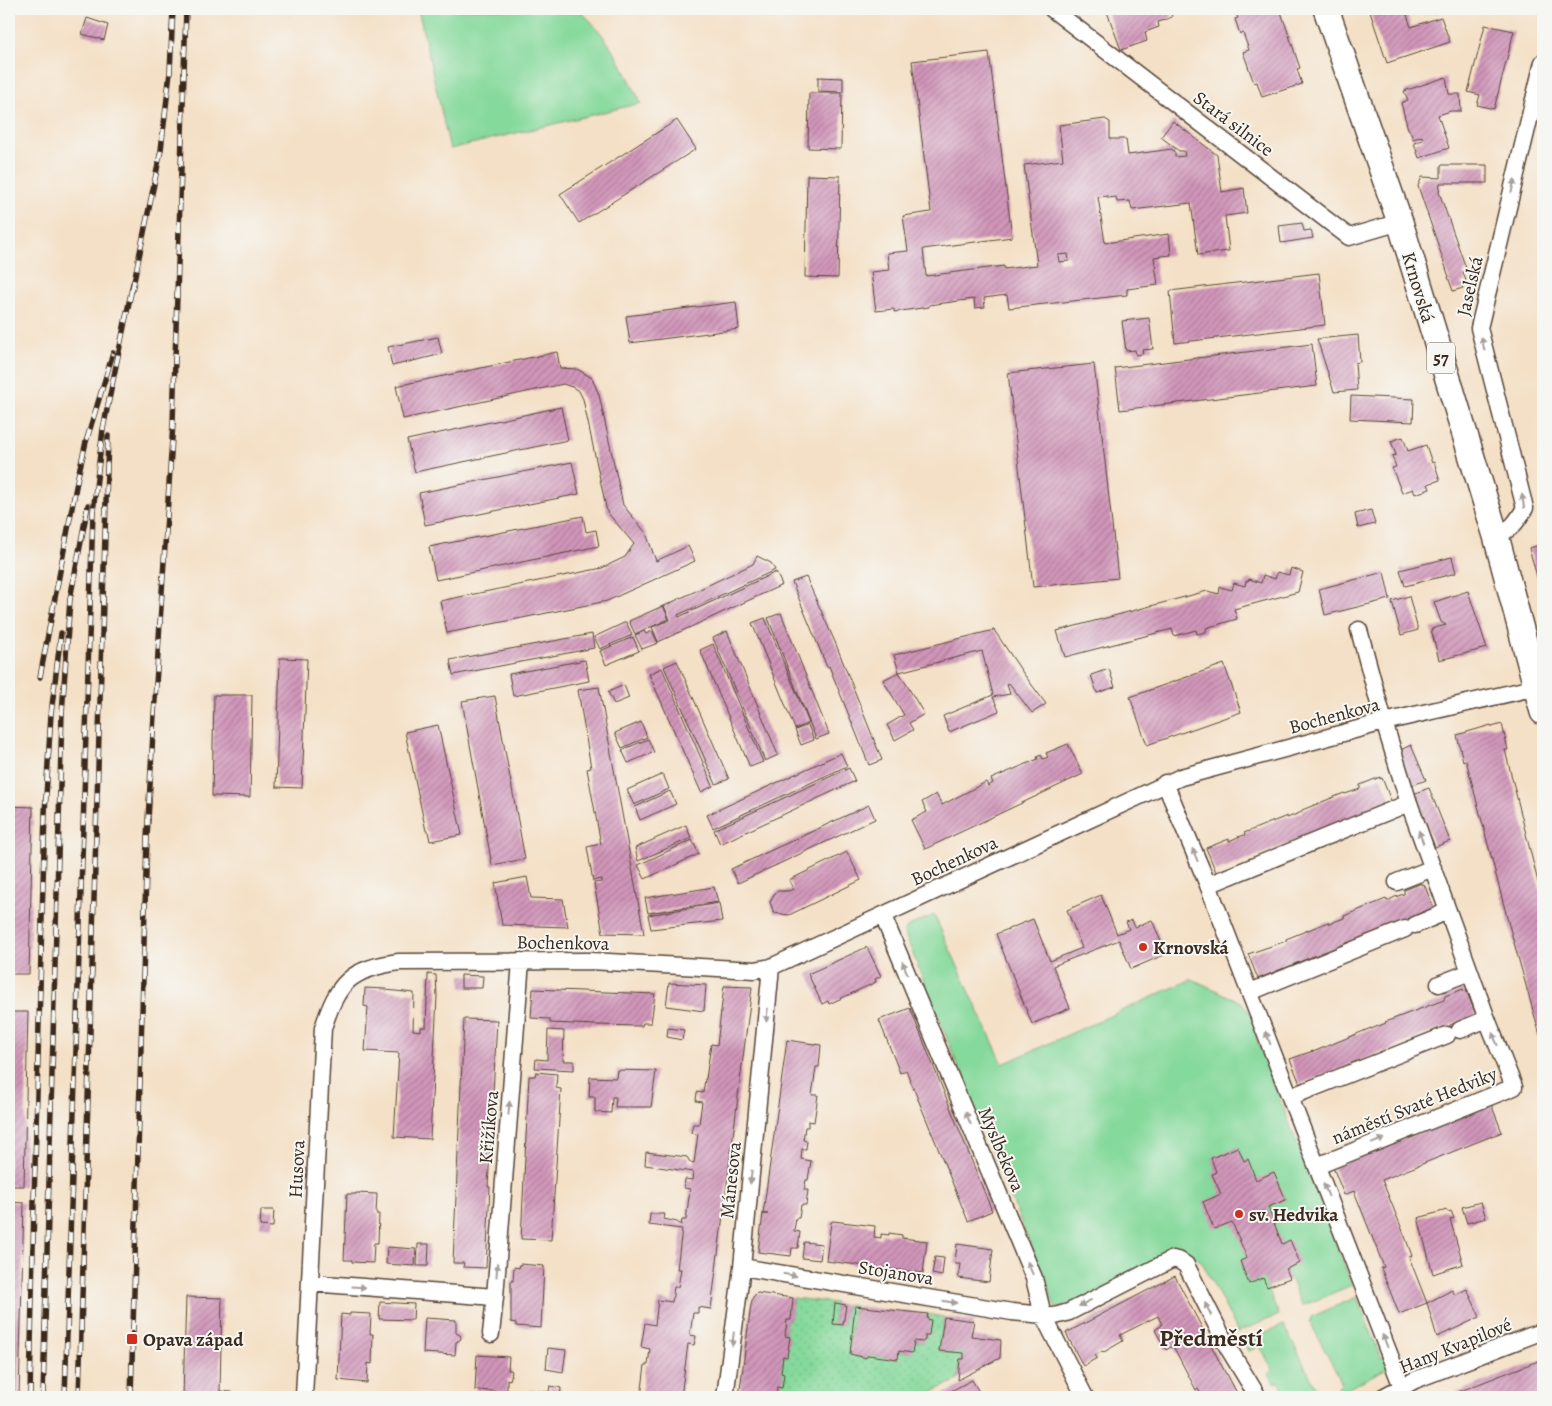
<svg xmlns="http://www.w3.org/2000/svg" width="1552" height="1406" viewBox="0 0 1552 1406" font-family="Alegreya,serif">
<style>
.green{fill:#85d99b;stroke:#60825c}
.garden{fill:url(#garden-dots);stroke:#60825c}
.building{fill:url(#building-hatch);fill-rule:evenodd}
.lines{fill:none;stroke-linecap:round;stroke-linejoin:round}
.street-casing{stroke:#574537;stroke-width:19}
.primary-casing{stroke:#574537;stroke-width:28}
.street{stroke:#fff;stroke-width:16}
.primary{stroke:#fff;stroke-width:25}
.rail-casing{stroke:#3b2a1e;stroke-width:5.5}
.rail{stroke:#f6f6f2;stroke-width:4;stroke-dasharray:11;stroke-linecap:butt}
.oneway{fill:#a79f9a}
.poi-dot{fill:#c8321e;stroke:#f6f6f2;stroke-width:2}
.labels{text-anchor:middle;stroke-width:4;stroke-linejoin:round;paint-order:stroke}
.shield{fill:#f6f6f2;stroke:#73675e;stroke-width:1}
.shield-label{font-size:18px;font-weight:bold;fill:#3b2a1e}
.street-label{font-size:19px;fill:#3b2a1e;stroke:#f6f6f2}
.poi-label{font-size:19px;font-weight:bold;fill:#3b2a1e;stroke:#f6f6f2;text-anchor:start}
.district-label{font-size:24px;font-weight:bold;fill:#3b2a1e;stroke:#f6f6f2}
</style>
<defs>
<pattern id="garden-dots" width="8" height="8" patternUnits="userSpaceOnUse" patternTransform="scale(1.25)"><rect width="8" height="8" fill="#85d99b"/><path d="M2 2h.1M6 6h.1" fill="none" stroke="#74ba85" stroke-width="1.8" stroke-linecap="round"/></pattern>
<pattern id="building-hatch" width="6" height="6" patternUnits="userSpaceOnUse" patternTransform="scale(1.25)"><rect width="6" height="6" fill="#d196ba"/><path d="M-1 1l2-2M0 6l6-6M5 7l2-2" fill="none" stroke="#ab7b97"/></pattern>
</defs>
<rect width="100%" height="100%" fill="#f6f6f2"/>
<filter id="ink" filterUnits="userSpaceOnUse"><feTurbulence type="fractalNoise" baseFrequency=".02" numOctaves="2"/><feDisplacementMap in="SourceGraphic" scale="10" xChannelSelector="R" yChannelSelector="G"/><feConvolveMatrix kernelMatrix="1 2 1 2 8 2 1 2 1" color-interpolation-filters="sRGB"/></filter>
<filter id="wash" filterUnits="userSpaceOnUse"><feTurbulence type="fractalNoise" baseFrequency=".0096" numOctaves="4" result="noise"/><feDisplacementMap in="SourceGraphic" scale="20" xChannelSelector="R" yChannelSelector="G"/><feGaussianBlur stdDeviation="1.12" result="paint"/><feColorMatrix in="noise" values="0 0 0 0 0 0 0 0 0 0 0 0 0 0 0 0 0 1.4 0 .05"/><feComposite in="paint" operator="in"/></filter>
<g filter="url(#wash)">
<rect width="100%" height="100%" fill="#f4e0c6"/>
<path class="green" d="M418,9H578C608,35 624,68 641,103L450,149Z
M934,915L1003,1064L1192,979L1241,1002L1266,1033L1256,1037L1352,1285L1302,1306L1290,1278L1267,1287L1279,1315L1238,1332L1202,1262L1190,1253L1176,1250L1084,1299L1056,1309L904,932L909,926Z
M1357,1297L1381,1358L1387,1356L1391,1366L1345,1390L1339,1389L1338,1386L1342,1383L1310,1322L1313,1316Z
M1284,1325L1315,1386L1320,1392L1323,1389L1326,1395L1325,1397H1287L1279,1382L1274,1383L1269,1374L1273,1370L1260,1346L1249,1351L1243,1341Z"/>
<path class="garden" d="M793,1298L835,1303L833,1324L843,1325L846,1305L854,1306L849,1353L865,1358L867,1355L897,1359L898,1351L911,1353L913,1341L921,1342L924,1340L931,1320H927V1314L944,1317L939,1351L964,1353V1359H960L958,1380L921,1397H775L776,1387L781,1388L780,1373L782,1357H786L789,1337L785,1336L786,1320H790Z"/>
<g id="blocks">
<path class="building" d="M860,9H875V11L860,13Z
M1106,9H1169L1172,17L1158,22L1159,27L1145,32L1147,41L1121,50Z
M1234,9H1280L1300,68L1297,69L1302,84L1262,97L1257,82L1254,83L1243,52L1249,50L1243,33L1240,34L1235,19L1238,18Z
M1369,9H1405L1411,27L1441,17L1450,42L1387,63Z
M1416,9H1447L1435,13L1434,11L1426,14L1425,12L1417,14Z
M87,18L108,25L104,40L82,34Z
M1485,25L1514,31L1494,109L1477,105L1480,95L1468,92Z
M989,52L1012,237L923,249L926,276L1004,266V269L1037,265L1024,165L1063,160L1059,125L1105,119L1110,122V139H1126L1128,155L1172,149L1175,153V157L1185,156L1184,151H1179L1161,137L1173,121L1217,155L1222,192L1244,188L1247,213L1225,216L1229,251L1198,255L1191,203L1132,210L1130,201L1117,202L1116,197L1108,198V196L1098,197L1105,243L1169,234L1171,255L1154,257L1158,285L1127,289V295L1009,308L1007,295L984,298L985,307L975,308L974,299L929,305V307L894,312V309L876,311L871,272L889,270L887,253L908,251L903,216L931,212L912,61ZM1068,254L1069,261L1059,262L1058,255Z
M818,77L843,78V92L818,91Z
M1446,77L1449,94H1460L1461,111H1451L1438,115L1449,148L1419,158L1414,143L1423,140L1422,136L1413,139L1409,129H1408L1401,103L1408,100L1404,91Z
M809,93H842L841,149L808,148Z
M677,120L696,149L579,223L560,194Z
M1441,165H1487V183H1440L1439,192L1467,271L1463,272L1466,281L1461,283L1463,288L1453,291L1448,277H1449L1418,186L1422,177L1441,178Z
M807,175L840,176L838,278L805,277Z
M1302,223L1304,231L1311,230L1313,238L1281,243L1279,226Z
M1319,273L1325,325L1175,343L1170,291Z
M736,302L739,329L630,343L626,316Z
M1149,318L1153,349L1142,350L1143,354L1136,355L1135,350L1126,351L1122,321Z
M1543,325V337H1542L1540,326Z
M1358,335L1360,362L1355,363L1357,390L1334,392L1317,339Z
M438,337L442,354L392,366L388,347Z
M1312,344L1317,386L1120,410L1115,368Z
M557,352L560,368L577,369L592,378L599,395L623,505L646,533L656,561L688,546L695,561L607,601L447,633L440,601L602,568L625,557L634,544L607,512L583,399L579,391L572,387L563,384L403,419L396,386Z
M1094,364L1118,578L1033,587L1008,373Z
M1351,396L1414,399L1413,422L1350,419Z
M561,407L568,440L415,472L407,440Z
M1403,437L1408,451L1426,445L1432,463L1434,462L1440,480L1428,484L1430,489L1415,494L1413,489L1402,493L1392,468L1396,467L1392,456L1396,455L1391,441Z
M572,462L579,494L425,525L419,493Z
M1371,510L1375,524L1358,528L1355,514Z
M583,516L586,532L596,530L599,546L436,580L429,547Z
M1543,544V598L1529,548Z
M757,556L771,563L775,570L678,615L679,617L776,572L782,585L658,642L652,627L670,620L664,606L753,564Z
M1452,557L1456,573L1405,586L1400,570Z
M1291,568L1303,572L1298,592L1234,609L1237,619L1206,628V632L1197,634L1196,630L1174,636L1172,629L1065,657L1057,631L1207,591L1219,594L1220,587L1232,590L1234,583L1245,586L1246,581H1248L1249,579L1261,583L1263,575L1275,579L1277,572L1289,575Z
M1384,572L1390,599L1325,615L1319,589Z
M806,577L835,642L882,760L869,765L833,676L829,666L827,667L792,582Z
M1468,591L1487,648L1439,660L1431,629L1446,625L1441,622L1434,602Z
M1409,596L1418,630L1401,635L1392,601Z
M663,606L669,619L635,634L629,621Z
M781,613L829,734L816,739L768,618Z
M765,618L809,723L795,729L752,623Z
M626,622L632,635L600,649L594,637Z
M994,630L1023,673L1046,704L1032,713L1009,683L1007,684L1010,694L993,697L999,711L949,732L943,716L993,695L982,651L899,672L894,655Z
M644,631L646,634L652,631L658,643L642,649L635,635Z
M727,631L778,755L765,761L713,638Z
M592,634L594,648L453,675L450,660Z
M633,637L639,651L606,665L600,651Z
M713,644L763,762L750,767L700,650Z
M280,658L307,659L302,788L276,787Z
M585,660L589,681L513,696L509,674Z
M677,661L729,779L716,784L664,667Z
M1224,664L1241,712L1147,745L1130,697Z
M662,668L713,786L701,792L649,674Z
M1109,669L1115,687L1097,693L1091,675Z
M899,672L924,714L909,723L913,730L895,740L887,725L904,715L883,680Z
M624,685L629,698L614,704L608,692Z
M599,687L613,764L644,934L603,933L594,883L601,882V879L593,881L587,847L601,844L587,769L591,768L578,690Z
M214,695H252L250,797L212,796Z
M495,696L525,859L492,865L462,701Z
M641,722L647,737L622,748L615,733Z
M1502,724L1508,750H1505L1543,902V1046L1509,925L1466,760L1463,761L1457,735L1491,725L1492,727Z
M438,725L462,835L430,841L428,831H426L405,732Z
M808,725L814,740L801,745L795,730Z
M648,739L654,752L628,763L622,750Z
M1068,744L1083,774L925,849L911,820L927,812L922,802L936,794L942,805L986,782L988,786L993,783L991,779L1038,759L1037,757L1041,755L1043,759L1048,757L1046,753Z
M1411,745L1426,780L1410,786L1396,752Z
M841,753L847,766L713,828L707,815Z
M849,768L855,781L720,844L714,830Z
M663,774L669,789L634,805L627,790Z
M1380,777V779L1382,778L1392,803L1216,872L1206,848L1229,839V841L1238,837L1245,835L1244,833L1287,816V818L1302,812V810L1344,793L1345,794L1360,789V785Z
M1429,788L1450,841L1435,847L1413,794Z
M670,791L676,804L640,820L635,807Z
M869,805L875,819L738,883L731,869Z
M9,806L33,807L29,974H9Z
M686,825L691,838L638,861L635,848Z
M692,840L699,854L645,879L638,865Z
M847,852L861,880L789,915L774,913L770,902L774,894L778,891H789L793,889L789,880Z
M527,877L531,898L563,899L568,927L502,925L495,883Z
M1422,883V885L1424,884L1434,909L1413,919V917L1408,919V921L1400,924V922L1350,942L1351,944L1343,947L1342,945L1292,965L1293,967L1285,970L1284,968L1258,979L1248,954L1286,941V939L1328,922L1329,924L1336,921L1344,918V916L1386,899L1387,901L1395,897L1404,894V890Z
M714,887L718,902L648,913L645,898Z
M1101,895L1117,934L1129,929L1126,922L1132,920L1135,927L1152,920L1166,954L1131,969L1119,940L1053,966L1070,1008L1032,1024L996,934L1033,919L1050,961L1082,948L1067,910Z
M719,903L722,921L651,929L648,915Z
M867,947L881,976L875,979L876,982L829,1004L828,1001L822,1004L808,974Z
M428,974L436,975L437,996L430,1139L394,1137L399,1053L365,1051L368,1007L364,1006L365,988L386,989V990L414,993L413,1030L421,1031V1027H426Z
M461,975L483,976L482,988H461Z
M669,983L706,985L704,1011L666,1006Z
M724,986L752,987L711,1309L698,1307V1313H693L690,1335L696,1336L694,1345L688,1344L681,1397H641L645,1365H648L650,1349L641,1347L645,1323L655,1325L658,1300L672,1302L674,1287H678L681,1269H677L682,1229L649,1225L650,1214H665L664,1219L677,1222L681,1225L682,1220H686L690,1189L684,1188L685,1179L692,1180L693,1172L645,1165L646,1152L687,1157L690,1162L694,1163L698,1134L691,1133L693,1124H699L702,1102L696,1101L697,1092L703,1093L705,1079H706L711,1044L717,1045Z
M533,989L655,994L651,1023H643L642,1026L597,1025L550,1023V1019L531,1018Z
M1463,989L1464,991L1466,990L1476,1015L1474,1017L1455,1024V1023L1450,1025V1026L1442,1029L1441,1028L1392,1048L1393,1049L1384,1053V1051L1334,1071L1335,1072L1326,1076V1074L1300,1084L1290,1059L1313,1051V1052L1371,1028V1029L1386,1023L1385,1022L1444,1000L1445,996Z
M910,1008L992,1211L968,1221L906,1070L900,1073L879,1020Z
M9,1012H28L24,1186H9Z
M464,1019L497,1020L488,1187H490L486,1268L463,1267L464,1263H453Z
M668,1028L684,1030L682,1040L667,1037Z
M548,1030L564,1031L563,1061H574V1070L535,1068L536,1059L547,1060Z
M787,1040L821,1045L819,1067H816L812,1095H818L814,1122L808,1121V1127H805L803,1140L807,1141L806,1149H802L801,1159L811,1161L808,1180H806L804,1190H808L806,1205H801L799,1218H796L794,1231L800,1232L798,1248H792L791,1256L758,1252L763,1214H768H763Z
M617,1070L656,1071L651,1107H615L616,1097H612L611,1113L595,1112V1097H589L590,1077L616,1078Z
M536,1072L557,1074L556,1088L561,1089L551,1240L521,1239L529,1076H535Z
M1491,1104L1502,1132L1382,1180L1406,1239L1412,1256L1409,1257L1427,1303L1399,1314L1381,1268L1384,1267L1354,1191L1344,1195L1333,1167Z
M1238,1147L1244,1161L1248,1159L1256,1180L1274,1172L1286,1200L1268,1207L1282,1244L1290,1240L1300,1263L1286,1269L1290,1278L1267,1287L1263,1278L1249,1284L1240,1261L1247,1258L1232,1222L1214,1229L1203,1202L1221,1194L1212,1174L1216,1172L1211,1158Z
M356,1193L377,1194L376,1214H379L378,1243H374L373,1263L352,1262V1260H344L347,1194H356Z
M9,1202L24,1203L19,1397H9Z
M1481,1202L1486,1218L1467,1223L1462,1207Z
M261,1210H274L273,1227L260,1226Z
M1447,1210L1448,1212L1451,1211L1454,1218L1450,1219L1463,1264L1433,1274L1418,1218Z
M833,1221L875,1226L874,1237L881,1238V1234L889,1235V1233L902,1235V1238L927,1241L923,1273L826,1261L831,1222Z
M804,1242L822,1244L820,1260L802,1258Z
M418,1244H429L428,1266H417Z
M957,1244L993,1249L989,1282L958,1278L960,1264H955Z
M387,1247L416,1249L415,1266L386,1264Z
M935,1257L944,1258L942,1276L932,1274Z
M520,1264L544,1266L541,1328L516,1326V1323L511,1322V1281H513L514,1267L519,1268Z
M1175,1276L1226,1374H1227L1239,1397H1203L1198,1389L1196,1390L1173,1346L1166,1350L1155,1330L1162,1325L1158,1316L1120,1335L1123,1341L1104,1352L1103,1351L1095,1355L1097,1358L1083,1366L1066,1333Z
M1467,1289L1480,1317L1437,1337L1427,1303L1452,1290L1455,1295Z
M757,1293L793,1298L791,1320H787L786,1329L785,1336L790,1337L787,1357L783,1356L781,1373L784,1374L782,1388L777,1387L776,1397H739L751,1305L753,1297Z
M186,1297L222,1298L220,1391L232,1392V1397H183Z
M380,1302L414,1304L413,1320L379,1319Z
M835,1303L846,1305L843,1325L833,1324Z
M855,1306L928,1314L927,1319L931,1320L929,1335H925V1340L922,1342L914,1341L912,1353L899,1351L898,1359L868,1355L866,1358L850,1354Z
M350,1313L371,1314L370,1334H373L372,1364L368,1363L367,1383L338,1380L341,1314L350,1315Z
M944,1317L974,1321L971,1336L1001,1340L1000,1358L958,1380L960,1359H964V1353L939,1351Z
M425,1318L456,1320V1333L460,1335L461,1338L460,1340L456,1342L455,1355L423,1353Z
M548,1348L566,1350L563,1372L546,1369Z
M477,1355L509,1357L508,1370H511L512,1372L510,1380L507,1379V1392L475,1390Z
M1543,1359V1397H1445Z
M972,1380L982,1397H939Z
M550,1386L561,1388L560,1397H529L530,1390L549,1392Z"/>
</g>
</g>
<g filter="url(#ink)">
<use href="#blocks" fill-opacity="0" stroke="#574537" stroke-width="1"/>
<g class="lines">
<defs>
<path id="street" d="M1052,9L1349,237L1400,222
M1496,536C1512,529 1516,523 1525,508L1479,328L1543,62
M1165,783L1208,885L1402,1387
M1397,882L1433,868
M1208,885L1409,803
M883,916L1034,1278L1043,1315L1085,1397
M1415,925L1448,911
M1439,984L1470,972
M1250,992L1405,929
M1460,1030L1487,1019
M1290,1097L1447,1035
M1317,1166L1514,1087L1487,1019L1409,803L1384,722L1359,630
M742,1267L1012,1312L1055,1316L1069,1312L1173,1259L1180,1261L1186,1265L1227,1346L1258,1397
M311,1283L495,1297L521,961
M491,1334L495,1297
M304,1397L323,1028C338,982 350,969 399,962L590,961L755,970L771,967L1181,777L1384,722L1537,687
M725,1397L742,1267L771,967
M1383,1397L1415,1380L1543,1331"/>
<path id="primary" d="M1326,9L1400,222L1496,536L1543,712"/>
</defs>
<use href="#street" class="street-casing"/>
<use href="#primary" class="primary-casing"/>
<use href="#street" class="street"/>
<use href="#primary" class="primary"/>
<defs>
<path id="rail" d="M132,291L161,150L170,72L173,9
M40,677L78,476L86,442L113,353
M30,1397L34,1200L45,813L51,714L61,633
M43,1397L62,714L70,599L88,505
M65,1397L93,512L103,429L133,283
M79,1397L108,436
M131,1397L147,838L154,715L173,423L186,9"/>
</defs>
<use href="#rail" class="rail-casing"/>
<use href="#rail" class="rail"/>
</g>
<defs><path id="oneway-solid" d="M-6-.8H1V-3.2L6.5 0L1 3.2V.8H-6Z" transform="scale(1.25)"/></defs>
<g class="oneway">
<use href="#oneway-solid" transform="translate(1513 186) rotate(-77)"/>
<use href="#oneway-solid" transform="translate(1483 344) rotate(-104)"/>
<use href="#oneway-solid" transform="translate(1523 501) rotate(-99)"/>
<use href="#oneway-solid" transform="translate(1421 837) rotate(-110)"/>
<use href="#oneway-solid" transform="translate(1195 855) rotate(-113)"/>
<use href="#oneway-solid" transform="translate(905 968) rotate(-113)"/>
<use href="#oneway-solid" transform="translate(767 1015) rotate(96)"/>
<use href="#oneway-solid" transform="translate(1268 1038) rotate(-111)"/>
<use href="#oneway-solid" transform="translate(1495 1039) rotate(-112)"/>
<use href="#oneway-solid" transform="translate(509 1108) rotate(-85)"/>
<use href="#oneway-solid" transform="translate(968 1118) rotate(-113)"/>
<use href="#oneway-solid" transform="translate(1378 1141) rotate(-22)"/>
<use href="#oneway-solid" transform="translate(751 1177) rotate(96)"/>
<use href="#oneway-solid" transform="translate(1326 1190) rotate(-111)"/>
<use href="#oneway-solid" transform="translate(1030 1268) rotate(-113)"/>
<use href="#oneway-solid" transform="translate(497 1270) rotate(-85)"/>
<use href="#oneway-solid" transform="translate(790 1275) rotate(9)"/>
<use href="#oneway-solid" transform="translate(359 1287) rotate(4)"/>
<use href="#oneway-solid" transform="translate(950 1302) rotate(9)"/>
<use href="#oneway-solid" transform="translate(1085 1303) rotate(153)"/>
<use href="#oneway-solid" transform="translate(1208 1309) rotate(-117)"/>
<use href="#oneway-solid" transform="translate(733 1339) rotate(97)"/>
<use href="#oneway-solid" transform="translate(1385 1341) rotate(-112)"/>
</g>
</g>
<g class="poi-dot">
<circle cx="1143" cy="947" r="5"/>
<circle cx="1239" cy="1214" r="5"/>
<rect x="126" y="1333" width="12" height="12" rx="2.5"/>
</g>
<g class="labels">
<rect class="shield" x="1427" y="342.5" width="28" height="31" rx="4"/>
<g class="shield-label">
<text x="1441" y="364">57</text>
</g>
<g class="street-label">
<text transform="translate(1234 123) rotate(37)" y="7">Stará silnice</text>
<text transform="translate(1469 286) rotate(-77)" y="7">Jaselská</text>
<text transform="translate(1419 287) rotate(73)" y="7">Krnovská</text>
<text transform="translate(1334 715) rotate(-15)" y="7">Bochenkova</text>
<text transform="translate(954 860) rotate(-25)" y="7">Bochenkova</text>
<text transform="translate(563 942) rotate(1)" y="7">Bochenkova</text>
<text transform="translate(1414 1105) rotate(-22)" y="7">náměstí Svaté Hedviky</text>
<text transform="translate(488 1127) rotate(-85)" y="7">Křižíkova</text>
<text transform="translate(1002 1149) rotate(67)" y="7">Myslbekova</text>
<text transform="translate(296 1169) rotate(-87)" y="7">Husova</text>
<text transform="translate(730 1180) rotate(-84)" y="7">Mánesova</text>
<text transform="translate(896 1272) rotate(9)" y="7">Stojanova</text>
<text transform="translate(1455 1345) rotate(-22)" y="7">Hany Kvapilové</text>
</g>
<g class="poi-label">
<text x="1153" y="954">Krnovská</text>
<text x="1249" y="1221">sv. Hedvika</text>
<text x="143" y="1346">Opava západ</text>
</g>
<g class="district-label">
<text x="1211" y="1346">Předměstí</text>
</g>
</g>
<rect width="1552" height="1406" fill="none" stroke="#f6f6f2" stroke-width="30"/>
</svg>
